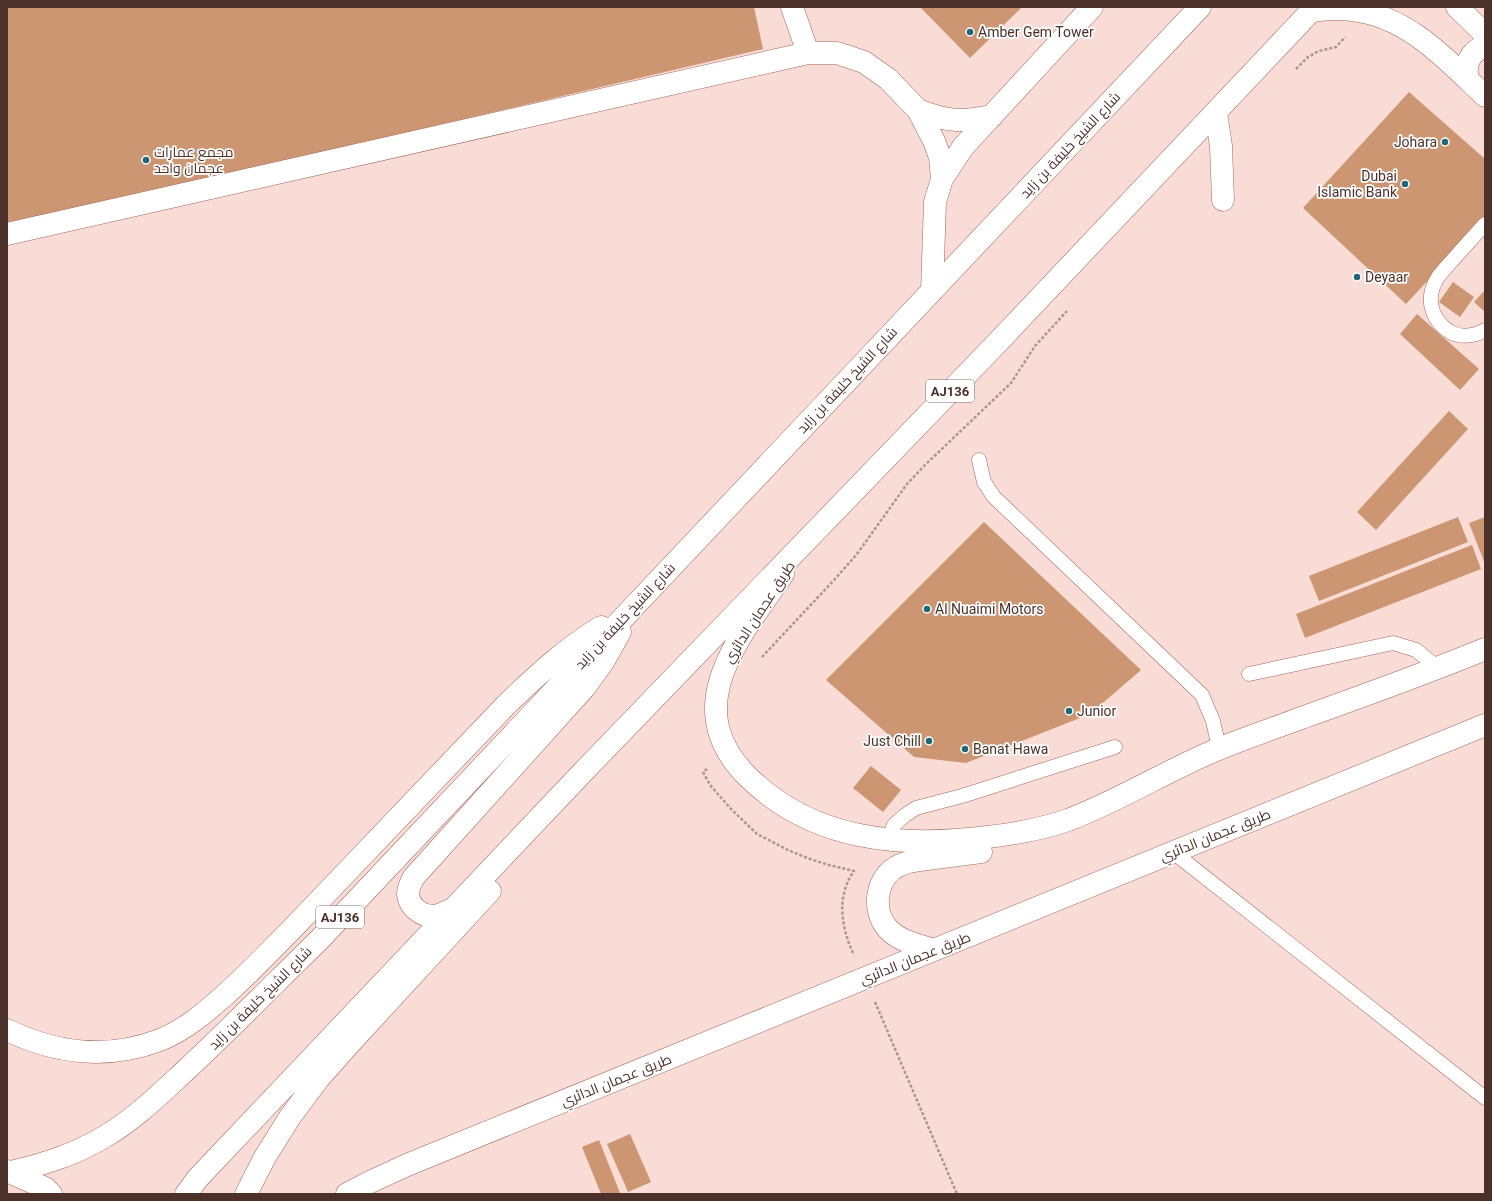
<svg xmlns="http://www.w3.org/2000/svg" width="1492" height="1201" viewBox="0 0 1492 1201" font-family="Roboto,Cairo,sans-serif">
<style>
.building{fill:#cc9673}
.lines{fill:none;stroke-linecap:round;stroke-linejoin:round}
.service-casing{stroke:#a36759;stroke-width:15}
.minor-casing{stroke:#a36759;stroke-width:23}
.tertiary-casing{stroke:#a36759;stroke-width:23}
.secondary-casing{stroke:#a36759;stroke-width:23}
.primary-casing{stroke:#a36759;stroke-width:23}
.path{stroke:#b0948d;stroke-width:2.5;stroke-dasharray:3 2;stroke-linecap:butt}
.service{stroke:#fff;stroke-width:14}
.minor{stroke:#fff;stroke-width:22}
.tertiary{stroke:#fff;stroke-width:22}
.secondary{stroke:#fff;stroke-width:22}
.primary{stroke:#fff;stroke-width:22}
.poi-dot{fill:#216877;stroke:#fff;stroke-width:1.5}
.labels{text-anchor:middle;stroke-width:3.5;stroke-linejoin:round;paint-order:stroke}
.shield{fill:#fff;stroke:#816f6a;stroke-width:1}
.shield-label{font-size:13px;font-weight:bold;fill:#4b312a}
.poi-label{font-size:14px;fill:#4b312a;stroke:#fff;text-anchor:start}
.street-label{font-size:14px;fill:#4b312a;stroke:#fff}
</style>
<rect width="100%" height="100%" fill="#f8dcd5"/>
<path class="building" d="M7,7H754L763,49L7,226Z
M920,7H1022L970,58Z
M1409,92L1485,159V219L1406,304L1303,208Z
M1453,282L1474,297L1460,317L1439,302Z
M1485,290V312L1474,302Z
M1417,314L1479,369L1460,390L1400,334Z
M1449,411L1468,429L1376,530L1357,512Z
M1458,517L1468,542L1319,601L1309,576Z
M1485,517V564L1469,523Z
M984,522L1141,670L1090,714L966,763L914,757L826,680Z
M1472,545L1481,569L1305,638L1296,614Z
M871,766L901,790L883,812L853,788Z
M630,1134L651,1182L628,1192L607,1144Z
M599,1140L620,1193L617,1194H601L582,1147Z"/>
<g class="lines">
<defs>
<path id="service" d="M1485,224C1476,234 1467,244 1458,254C1452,261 1444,269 1438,277C1425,297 1430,319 1450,332C1461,338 1475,336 1485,330
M979,460L984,482L994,497L1202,695L1213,721L1219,748
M1249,674L1393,643L1416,650L1438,668
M887,841L894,825L904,816L916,808L962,796L1115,747
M1173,852L1485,1098"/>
<path id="minor" d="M792,7L808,53
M918,110C947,122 962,122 992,116
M7,234L808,53H837L864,62L888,79L918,110L934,141L940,157L942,179
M932,291L935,202L942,179L963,147L1092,7"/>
<path id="tertiary" d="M1457,7L1485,34
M1312,11C1325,9 1338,8 1351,10C1407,15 1447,60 1485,96
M1468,79C1464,65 1470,51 1485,46"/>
<path id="secondary" d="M783,574C740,637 677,707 748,777C813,841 901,848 988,837C1014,834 1042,829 1068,820C1121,800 1169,769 1221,748C1245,738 1269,730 1293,721C1357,698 1422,675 1485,649
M934,950C919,945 901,942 889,930C871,912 875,876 900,865C911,860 923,860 935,858C951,856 966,854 981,852
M347,1194L370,1182L407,1165L1485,725"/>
<path id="primary" d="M1216,113L1221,146L1223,200
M453,909C447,911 440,915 435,916C422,917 409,907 408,894C408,888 411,882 414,877L585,687L603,662L620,632
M7,1030C57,1054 107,1060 160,1040C185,1030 206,1012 226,994C258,965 287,934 317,903C380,837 443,771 506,705C535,677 566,648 601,627
M7,1171L45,1188L51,1194
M11,1172C44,1164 74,1155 104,1137C135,1119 160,1094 186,1070C232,1027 275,983 320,939L1200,7
M186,1194L198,1178L582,773L999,341L1315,7
M246,1194L265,1157L290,1117L319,1078L351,1042L490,891"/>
</defs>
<use href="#service" class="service-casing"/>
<use href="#minor" class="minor-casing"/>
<use href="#tertiary" class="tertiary-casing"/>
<use href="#secondary" class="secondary-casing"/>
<use href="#primary" class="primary-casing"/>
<path class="path" d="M1296,69L1308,57L1319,51L1336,47L1345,37
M762,657L835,579L857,554L907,484L925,465L1011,383L1035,346L1067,311
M707,769L703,772L710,785L731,809L757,834L788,850L810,859L829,865L854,871C836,896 841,928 854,955
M875,1002L957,1194"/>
<use href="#service" class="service"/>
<use href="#minor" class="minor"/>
<use href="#tertiary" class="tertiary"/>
<use href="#secondary" class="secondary"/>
<use href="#primary" class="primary"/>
</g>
<g class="poi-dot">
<circle cx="970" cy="32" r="4"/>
<circle cx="1445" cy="142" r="4"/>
<circle cx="146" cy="160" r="4"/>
<circle cx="1405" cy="184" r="4"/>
<circle cx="1357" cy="277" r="4"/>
<circle cx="927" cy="609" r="4"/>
<circle cx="1069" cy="711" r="4"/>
<circle cx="929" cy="741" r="4"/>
<circle cx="965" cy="749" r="4"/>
</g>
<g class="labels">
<g class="shield">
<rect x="926" y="380" width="48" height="22" rx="3"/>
<rect x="316" y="906" width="48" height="22" rx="3"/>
</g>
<g class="shield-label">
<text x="950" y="396">AJ136</text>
<text x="340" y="922">AJ136</text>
</g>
<g class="poi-label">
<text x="978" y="37">Amber Gem Tower</text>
<text x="1437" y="147" text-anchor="end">Johara</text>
<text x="154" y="157">مجمع عمارات<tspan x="154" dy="16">عجمان واحد</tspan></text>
<text x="1397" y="181" text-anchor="end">Dubai<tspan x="1397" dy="16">Islamic Bank</tspan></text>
<text x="1365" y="282">Deyaar</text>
<text x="935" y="614">Al Nuaimi Motors</text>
<text x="1077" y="716">Junior</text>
<text x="921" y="746" text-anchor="end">Just Chill</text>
<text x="973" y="754">Banat Hawa</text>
</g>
<g class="street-label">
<text transform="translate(1070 145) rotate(-47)" y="5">شارع الشيخ خليفة بن زايد</text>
<text transform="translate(847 380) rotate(-47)" y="5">شارع الشيخ خليفة بن زايد</text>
<text transform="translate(759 612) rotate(-57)" y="5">طريق عجمان الدائري</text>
<text transform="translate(625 616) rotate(-47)" y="5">شارع الشيخ خليفة بن زايد</text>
<text transform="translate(1215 835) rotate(-22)" y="5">طريق عجمان الدائري</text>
<text transform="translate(915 958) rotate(-22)" y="5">طريق عجمان الدائري</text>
<text transform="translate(260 998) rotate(-45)" y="5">شارع الشيخ خليفة بن زايد</text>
<text transform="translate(616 1080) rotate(-22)" y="5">طريق عجمان الدائري</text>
</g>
</g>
<rect width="1492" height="1201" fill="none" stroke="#4b312a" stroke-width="16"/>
</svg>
